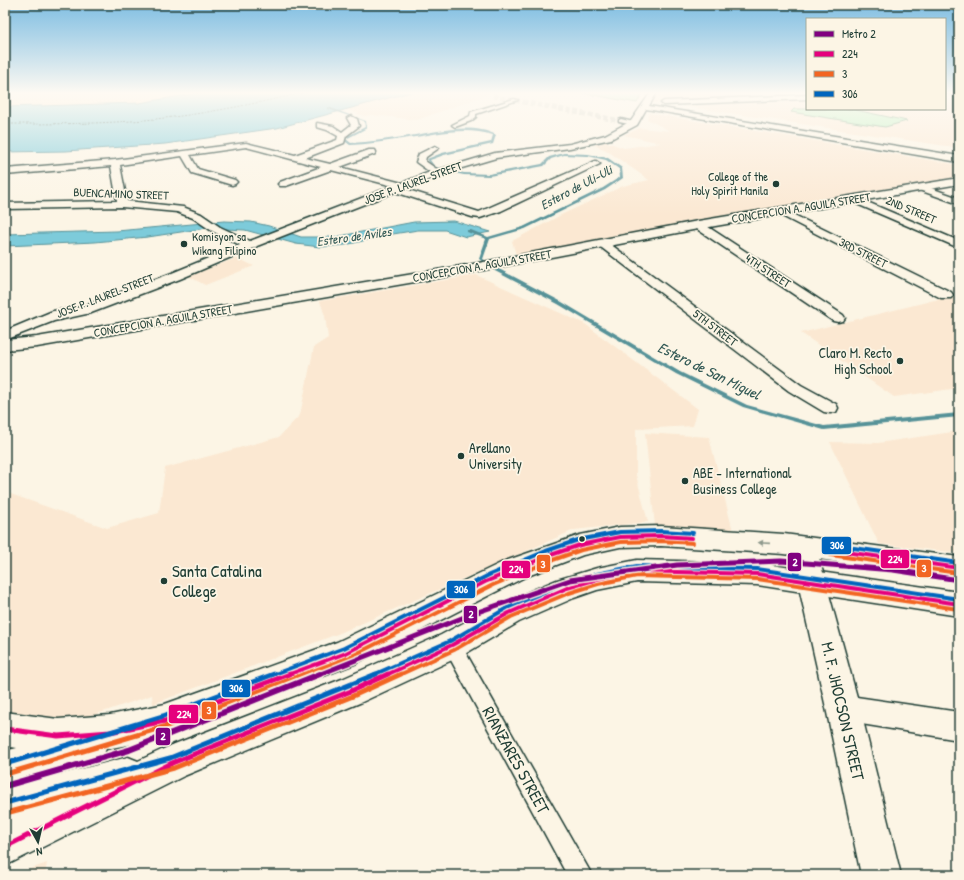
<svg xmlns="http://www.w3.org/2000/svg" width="964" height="880" viewBox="0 0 964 880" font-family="'Patrick Hand',sans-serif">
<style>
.built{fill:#fbe8d2}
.green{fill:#b0f1b9;stroke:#689776}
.water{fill:#7dcbda;stroke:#579298}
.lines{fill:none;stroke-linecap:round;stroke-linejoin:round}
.stream{fill:#579298;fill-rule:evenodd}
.ferry{stroke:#325955;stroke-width:1;stroke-dasharray:2 1.5;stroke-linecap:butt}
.pedestrian-tunnel{stroke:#d0d0c2;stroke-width:5;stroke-dasharray:5 2.5;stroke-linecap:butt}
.pedestrian-casing{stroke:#1f3d34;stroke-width:3}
.minor-casing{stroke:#1f3d34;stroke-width:3}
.tertiary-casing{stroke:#1f3d34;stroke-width:3}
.secondary-casing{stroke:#1f3d34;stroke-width:3}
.pedestrian{fill:#fcf5e5;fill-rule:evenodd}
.minor{fill:#fcf5e5;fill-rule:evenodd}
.tertiary{fill:#fcf5e5;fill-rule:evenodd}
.secondary{fill:#fcf5e5;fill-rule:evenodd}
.bus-1-far1-casing{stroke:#fcf5e5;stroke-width:7}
.bus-1-casing{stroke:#fcf5e5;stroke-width:8}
.bus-2-far1-casing{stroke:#fcf5e5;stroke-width:7}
.bus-2-casing{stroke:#fcf5e5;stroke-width:8}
.bus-3-far1-casing{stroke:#fcf5e5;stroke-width:7}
.bus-3-casing{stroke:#fcf5e5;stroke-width:8}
.bus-1-far1{stroke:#e5007d;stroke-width:4}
.bus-1{stroke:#e5007d;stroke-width:5}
.bus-2-far1{stroke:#f26522;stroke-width:4}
.bus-2{stroke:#f26522;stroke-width:5}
.bus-3-far1{stroke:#0065bd;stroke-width:4}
.bus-3{stroke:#0065bd;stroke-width:5}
.metro-1-far1-casing{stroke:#fcf5e5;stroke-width:8}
.metro-1-casing{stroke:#fcf5e5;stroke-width:10}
.metro-1-far1{stroke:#800080;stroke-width:5}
.metro-1{stroke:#800080;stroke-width:6}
.oneway{fill:#8e998c}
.poi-dot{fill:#1f3d34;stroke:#fcf5e5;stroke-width:1.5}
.labels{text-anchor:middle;stroke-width:3.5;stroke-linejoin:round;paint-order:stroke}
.far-poi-label{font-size:12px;fill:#1f3d34;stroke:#fcf5e5;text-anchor:end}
.far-street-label{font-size:12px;fill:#1f3d34;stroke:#fcf5e5}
.far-water-label{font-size:13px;font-style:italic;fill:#325955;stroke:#fcf5e5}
.poi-label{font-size:14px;fill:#1f3d34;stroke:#fcf5e5;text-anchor:start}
.water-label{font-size:15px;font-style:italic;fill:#325955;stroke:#fcf5e5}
.near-poi-label{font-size:17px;fill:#1f3d34;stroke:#fcf5e5;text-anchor:start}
.near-street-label{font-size:17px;fill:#1f3d34;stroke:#fcf5e5}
.line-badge{stroke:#fcf5e5;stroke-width:1.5}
.badge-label{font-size:11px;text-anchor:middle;font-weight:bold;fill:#fff}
</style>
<rect width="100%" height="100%" fill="#fcf5e5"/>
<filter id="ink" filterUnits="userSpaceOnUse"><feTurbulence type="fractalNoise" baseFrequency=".025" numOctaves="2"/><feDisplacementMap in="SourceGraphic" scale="8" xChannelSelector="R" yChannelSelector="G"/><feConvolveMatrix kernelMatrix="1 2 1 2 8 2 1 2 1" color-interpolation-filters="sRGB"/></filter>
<g filter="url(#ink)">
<path class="built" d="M5,92H205L139,103L5,107Z
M411,92H480L489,94L417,120L372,115L364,116L345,109Z
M658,92H807V95L652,103Z
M945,94L959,96V148L683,106L807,100V109H945Z
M649,113L959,165V178L767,209L516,255L512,241L563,214L623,186L649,180L606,150L594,145L607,142L624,148L661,143L624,135L640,128L670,131L647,119Z
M237,258L254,266L205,285L188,276Z
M476,275L585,324L698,409L693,426L636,429V475L648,522L574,530L340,633L153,704L152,695L68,724L5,717V492L107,528L159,513L165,468L279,437L300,415L314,347L328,338L325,316L320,301Z
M959,294V388L894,397L801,333Z
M959,431V553L879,544L830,442L878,443Z
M645,433L709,437L733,531L655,526Z
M47,863L45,875H13Z"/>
<path class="green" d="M577,92H643L637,103Z
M794,109H851L907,121L885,127L791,112Z"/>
<path class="water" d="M205,92H411L277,128L165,144L66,151L5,152V107L139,103Z
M224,221L251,222L269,226L301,237H335L414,222L454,221L490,232L466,237L445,230H418L393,234L345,245L320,247L296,244L245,230L207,228L148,237L95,242L5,246V234L117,231Z"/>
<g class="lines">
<path class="stream" d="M328,107L366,121L367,128L346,139L351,143C370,142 389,139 409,136C435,132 472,122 496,135L493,144L444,155L430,160L435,167L464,173L489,174L542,164L549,157L564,153L588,154L608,158L622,168L623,178L605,190L525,229L490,239L483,259L499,269L562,302L680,372L747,405L824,426L959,413V417L824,430L743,407L676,374L558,304L495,271L479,259L486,239L467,232V230H471L488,237L523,227L603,188L620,177L619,169L606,160L588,156L564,155L551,159L544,166L489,176L464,175L434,169L427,159L442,153L491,142L493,135C465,126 436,134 408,138C389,141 370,144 350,145L342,139L365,127L364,121L328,109Z"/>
<path class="ferry" d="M5,124C55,124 105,124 155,119C206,114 257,103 308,92"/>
<path class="pedestrian-tunnel" d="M493,96L621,121"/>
<defs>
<path id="pedestrian" d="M514,99L518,100L476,114V117L471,121L455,127L452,125L470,116L471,112Z
M621,119L637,123L634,125L619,122V120Z
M452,637L458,639L592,875H567L446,651L443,645L446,639Z"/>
<path id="minor" d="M651,92H657L649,106L959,156V162L646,109L637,125L611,139L570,148L496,158L445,173L405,189L479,212L593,162L596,161L600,164L501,211L480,218L472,217L395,192L257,246L255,248L250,249L180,279L91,313L54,321L5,340V331L53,311L82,307L172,273L240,245L212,231L193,218L177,212L122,207L5,209V203L117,201L111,166L5,175V169L115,160L246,143L295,155L337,140L338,136L327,130L317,127V123L333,126L342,132L351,125L347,118L351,116L357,119L359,126L346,136L344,143L305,158L330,164L369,150H375L376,152L375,154L340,167L402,183L430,172L416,162L419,154L435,146L439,148L426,157L425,161L438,170L495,153L570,144L605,135L631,121ZM246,147L321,167L280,182L278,184L280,186H286L331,170L393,186L250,241L220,227L201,214L183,207L127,201L120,165L182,156L192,173L232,185L235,184L237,182L235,180L198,169L190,155Z
M945,92H959V96L946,93Z
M807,95V99L664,105L661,103L664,101Z
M922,185L959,198V204L919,190L917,188Z
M853,196L959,241V248L850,201L848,199L850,197Z
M780,208L951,292L953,295L951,298H941L776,213L775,211L776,209Z
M698,222L702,223L843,315L845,318L843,321L838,322L833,321L694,227L693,225Z
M602,240L606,241L801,385L836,404L838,408L836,412L830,413L824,412L789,391L598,245L596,243L598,241Z
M843,695L959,712V740L843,721L833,717L829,708L833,699Z"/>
<path id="tertiary" d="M959,178V184L698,229L473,272L37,347L5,350V340L37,337L473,264L698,221Z
M803,537L812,540L816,547L860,708L901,875H861L826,708L790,547L794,540Z"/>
<path id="secondary" d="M661,526L784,534L959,557V579L784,554L661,546L620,547L583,555L525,577L357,663L165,738L106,749L103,755L91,760L5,787V751L17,748L5,746V712L58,719L110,715L165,704L337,642L505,561L580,535L620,527Z
M637,560L757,563L959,592V616L757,585L637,582L597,590L574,598L519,622L463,655L362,702L184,776L5,866V789L128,757L138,761L172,745L342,679L441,635L499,604L557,580L597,568Z"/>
</defs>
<use href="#pedestrian" class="pedestrian-casing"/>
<use href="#minor" class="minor-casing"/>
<use href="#tertiary" class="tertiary-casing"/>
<use href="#secondary" class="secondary-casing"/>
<use href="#pedestrian" class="pedestrian"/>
<use href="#minor" class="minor"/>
<use href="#tertiary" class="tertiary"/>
<use href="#secondary" class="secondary"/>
<defs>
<path id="bus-1-far1" d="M831,550L959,568
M287,675L346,653L485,582L548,556L580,545L620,537L661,536L692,538
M386,675L452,645L509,613L567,588L597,579L637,571L757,574L959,604"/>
<path id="bus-1" d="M5,729L58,736L110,732L165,721L290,674
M5,847L172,763L351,691L388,674"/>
<path id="bus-2-far1" d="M831,555L958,573
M302,675L348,658L493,585L550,561L581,550L621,542L661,541L693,543
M399,675L454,650L511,617L569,593L598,584L637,576L757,579L958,609"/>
<path id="bus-2" d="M6,774L167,726L305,674
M6,813L174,768L353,696L401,674"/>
<path id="bus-3-far1" d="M833,545L959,563
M272,675L344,648L489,575L546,551L578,540L620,532L661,531L693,533
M373,675L450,641L507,608L565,583L596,574L637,566L757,569L959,599"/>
<path id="bus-3" d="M5,764L163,716L274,674
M5,803L170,758L376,674"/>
</defs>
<use href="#bus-1-far1" class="bus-1-far1-casing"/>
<use href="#bus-1" class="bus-1-casing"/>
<use href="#bus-2-far1" class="bus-2-far1-casing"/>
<use href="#bus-2" class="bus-2-casing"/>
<use href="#bus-3-far1" class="bus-3-far1-casing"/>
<use href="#bus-3" class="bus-3-casing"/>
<use href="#bus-1-far1" class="bus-1-far1"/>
<use href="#bus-1" class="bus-1"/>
<use href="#bus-2-far1" class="bus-2-far1"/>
<use href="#bus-2" class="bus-2"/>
<use href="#bus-3-far1" class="bus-3-far1"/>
<use href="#bus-3" class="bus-3"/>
<defs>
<path id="metro-1-far1" d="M318,675L472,614L570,580L677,565L781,561L893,570L959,580"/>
<path id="metro-1" d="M5,786L129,750L320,674"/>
</defs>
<use href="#metro-1-far1" class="metro-1-far1-casing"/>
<use href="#metro-1" class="metro-1-casing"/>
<use href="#metro-1-far1" class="metro-1-far1"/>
<use href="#metro-1" class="metro-1"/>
</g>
<defs><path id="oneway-solid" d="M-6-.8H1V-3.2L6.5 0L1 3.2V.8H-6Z"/></defs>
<use class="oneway" href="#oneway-solid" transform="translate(764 543) rotate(-176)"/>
</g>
<linearGradient id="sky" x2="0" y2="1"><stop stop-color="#7dbde2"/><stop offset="0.43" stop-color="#fefaf3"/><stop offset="1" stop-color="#fefaf3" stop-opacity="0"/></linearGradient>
<rect width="964" height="216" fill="url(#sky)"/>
<g class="poi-dot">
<circle cx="776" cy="184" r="4"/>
<circle cx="184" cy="244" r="4"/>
<circle cx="900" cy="361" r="4"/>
<circle cx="461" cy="456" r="4"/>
<circle cx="685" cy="481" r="4"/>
<circle cx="582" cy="539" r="3.5"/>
<circle cx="164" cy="581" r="4"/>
</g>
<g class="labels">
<g class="far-poi-label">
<text x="768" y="181">College of the<tspan x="768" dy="14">Holy Spirit Manila</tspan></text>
<text x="192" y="241" text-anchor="start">Komisyon sa<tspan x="192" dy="14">Wikang Filipino</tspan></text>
</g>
<g class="far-street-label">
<text transform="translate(413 183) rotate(-20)" y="4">JOSE P. LAUREL STREET</text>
<text transform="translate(121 194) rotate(2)" y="4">BUENCAMINO STREET</text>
<text transform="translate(801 208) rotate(-9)" y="4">CONCEPCION A. AGUILA STREET</text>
<text transform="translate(911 210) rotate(23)" y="4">2ND STREET</text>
<text transform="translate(863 253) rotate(27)" y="4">3RD STREET</text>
<text transform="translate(482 266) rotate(-10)" y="4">CONCEPCION A. AGUILA STREET</text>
<text transform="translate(768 271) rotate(33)" y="4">4TH STREET</text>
<text transform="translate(105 296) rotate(-21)" y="4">JOSE P. LAUREL STREET</text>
<text transform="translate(163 321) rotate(-10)" y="4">CONCEPCION A. AGUILA STREET</text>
<text transform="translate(715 328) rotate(37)" y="4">5TH STREET</text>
</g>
<g class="far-water-label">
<text transform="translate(576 187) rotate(-28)" y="5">Estero de Uli-Uli</text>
<text transform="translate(354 236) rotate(-8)" y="5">Estero de Aviles</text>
</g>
<g class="poi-label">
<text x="892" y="358" text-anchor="end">Claro M. Recto<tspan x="892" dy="16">High School</tspan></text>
<text x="469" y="453">Arellano<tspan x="469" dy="16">University</tspan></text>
<text x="693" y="478">ABE - International<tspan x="693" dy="16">Business College</tspan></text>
</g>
<g class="water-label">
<text transform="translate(709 371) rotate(26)" y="5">Estero de San Miguel</text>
</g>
<g class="near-poi-label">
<text x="172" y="577">Santa Catalina<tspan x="172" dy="20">College</tspan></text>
</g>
<g class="near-street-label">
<text transform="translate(843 711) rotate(77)" y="6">M. F. JHOCSON STREET</text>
<text transform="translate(516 760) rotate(61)" y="6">RIANZARES STREET</text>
</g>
</g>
<g class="line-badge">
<rect x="821" y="536" width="31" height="19" rx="4" fill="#0065bd"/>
<rect x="880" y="549" width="30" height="20" rx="4" fill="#e5007d"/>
<rect x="787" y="552" width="15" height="20" rx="4" fill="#800080"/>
<rect x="536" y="554" width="15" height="19" rx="4" fill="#f26522"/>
<rect x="916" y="559" width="16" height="19" rx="4" fill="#f26522"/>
<rect x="501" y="560" width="30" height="19" rx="4" fill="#e5007d"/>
<rect x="446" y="580" width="30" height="19" rx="4" fill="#0065bd"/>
<rect x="463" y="605" width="15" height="19" rx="4" fill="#800080"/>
<rect x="221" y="679" width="30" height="19" rx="4" fill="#0065bd"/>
<rect x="201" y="701" width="16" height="19" rx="4" fill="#f26522"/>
<rect x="168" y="704" width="31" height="20" rx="4" fill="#e5007d"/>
<rect x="155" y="727" width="16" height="19" rx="4" fill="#800080"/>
</g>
<g class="badge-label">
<text x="837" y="549">306</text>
<text x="895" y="563">224</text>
<text x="795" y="566">2</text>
<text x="543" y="568">3</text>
<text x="924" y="572">3</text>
<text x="516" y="573">224</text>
<text x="461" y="593">306</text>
<text x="471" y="618">2</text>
<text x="236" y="692">306</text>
<text x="209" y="714">3</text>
<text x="184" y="718">224</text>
<text x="163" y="740">2</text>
</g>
<rect width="964" height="880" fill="none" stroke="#fcf5e5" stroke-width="20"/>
<rect x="10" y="10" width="944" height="860" fill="none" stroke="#1f3d34" stroke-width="1.5" filter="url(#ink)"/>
<rect x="806" y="18" width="140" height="92" fill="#fcf5e5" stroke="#a4ab9e"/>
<rect x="814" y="31" width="20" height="6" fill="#800080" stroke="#a4ab9e"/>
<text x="842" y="38" font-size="12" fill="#1f3d34">Metro 2</text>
<rect x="814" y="51" width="20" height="6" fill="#e5007d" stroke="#a4ab9e"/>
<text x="842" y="58" font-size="12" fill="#1f3d34">224</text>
<rect x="814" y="71" width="20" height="6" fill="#f26522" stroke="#a4ab9e"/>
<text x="842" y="78" font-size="12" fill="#1f3d34">3</text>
<rect x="814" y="91" width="20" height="6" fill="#0065bd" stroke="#a4ab9e"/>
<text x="842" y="98" font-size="12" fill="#1f3d34">306</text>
<g transform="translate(38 842) rotate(172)" stroke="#fcf5e5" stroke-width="3" paint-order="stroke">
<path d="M0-3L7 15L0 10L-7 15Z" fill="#1f3d34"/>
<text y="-6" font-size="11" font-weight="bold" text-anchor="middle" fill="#1f3d34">N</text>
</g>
</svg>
